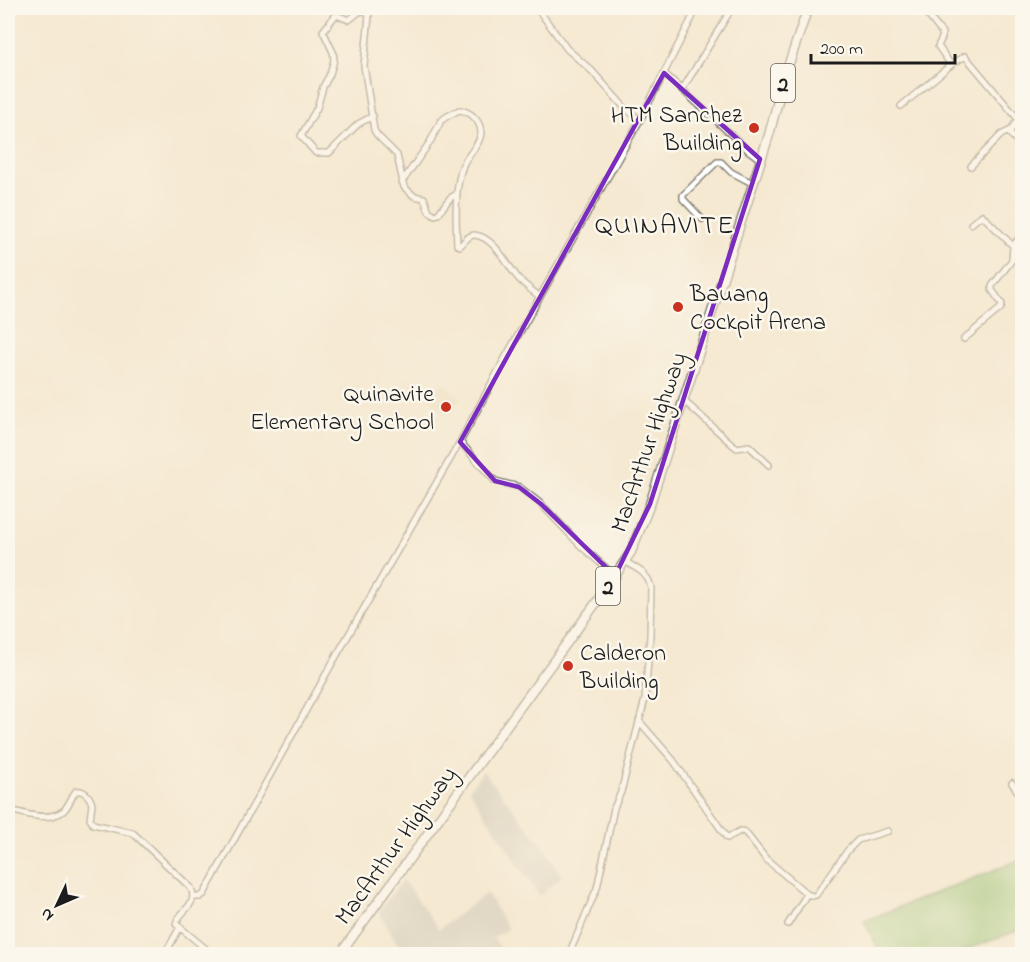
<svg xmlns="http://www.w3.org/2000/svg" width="1030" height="962" viewBox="0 0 1030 962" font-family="'Indie Flower',sans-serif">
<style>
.built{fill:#e7daba}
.industrial{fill:#c8c4b8}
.green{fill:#93c474;stroke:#587048;stroke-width:1.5}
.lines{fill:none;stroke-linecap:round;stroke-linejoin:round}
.minor-casing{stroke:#888277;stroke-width:8}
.trunk-casing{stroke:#888277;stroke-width:11}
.minor{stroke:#fff;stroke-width:5}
.trunk{stroke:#fff;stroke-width:8}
.marked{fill:none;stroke:#7b2cbf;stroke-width:4.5;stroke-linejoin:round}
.poi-dot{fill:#c8321e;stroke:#fbf7ec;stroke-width:2}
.labels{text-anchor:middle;stroke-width:5;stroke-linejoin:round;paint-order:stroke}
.shield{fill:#fbf7ec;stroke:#5f5e5a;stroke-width:1.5}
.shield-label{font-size:22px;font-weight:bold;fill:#1c1c1c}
.poi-label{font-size:24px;fill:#1c1c1c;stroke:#fbf7ec;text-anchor:end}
.street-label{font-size:24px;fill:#1c1c1c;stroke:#fbf7ec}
.quarter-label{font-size:27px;letter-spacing:1.5px;fill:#1c1c1c;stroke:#fbf7ec}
</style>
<rect width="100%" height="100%" fill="#fbf7ec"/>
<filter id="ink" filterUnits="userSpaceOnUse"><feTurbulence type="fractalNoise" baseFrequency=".0167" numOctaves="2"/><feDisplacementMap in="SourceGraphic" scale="12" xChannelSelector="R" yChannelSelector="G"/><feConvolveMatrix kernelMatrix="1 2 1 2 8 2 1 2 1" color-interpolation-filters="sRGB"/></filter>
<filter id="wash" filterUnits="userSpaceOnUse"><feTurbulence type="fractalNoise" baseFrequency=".008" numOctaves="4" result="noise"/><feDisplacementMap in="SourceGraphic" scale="24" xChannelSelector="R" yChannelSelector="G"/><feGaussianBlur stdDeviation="1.35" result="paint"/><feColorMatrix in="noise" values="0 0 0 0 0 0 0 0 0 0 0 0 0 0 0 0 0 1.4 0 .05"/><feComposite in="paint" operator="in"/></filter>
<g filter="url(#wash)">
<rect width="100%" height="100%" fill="#f5e9d2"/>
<path class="built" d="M443,382L462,398L446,415L428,397Z"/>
<path class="industrial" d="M483,771L543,846L562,876L539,896L469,790Z
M403,880L439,929L487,893L508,929L493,938L505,954H404L378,912Z"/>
<path class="green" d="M1022,859V929L955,954H881L864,921Z"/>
</g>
<g filter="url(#ink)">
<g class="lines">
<defs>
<path id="minor" d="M537,8L567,49L591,70L625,108L640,120
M922,8L942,33V38L938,46L951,65
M664,73L748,150L760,159
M682,90L732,8
M901,106L951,65L965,56L1018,119L1009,133L1022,146
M373,116L358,124L329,153H316L301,136L317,108L323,87L330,74L334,60L333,52L323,31L335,16H339L349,20L359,12L365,10L369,16L364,66L374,130L377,135L397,155L404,187L414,196L424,198L429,211L435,215L438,214L450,198L457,194
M971,166L1001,135L1009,131
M402,182L430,142L441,121L446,117L459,110C470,111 480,120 481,132C481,144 468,154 463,165C454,189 456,220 457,245L460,246C464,242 469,234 475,235C494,237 508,266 518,278C524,285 533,291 540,297
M702,219L683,199V195L717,162H721L731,172L752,183
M971,224L982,215L1013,246
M964,339L1001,308L1002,304L992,290V286L1012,260L1013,246L1022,234
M683,400L733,445L737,448L749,446L769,465
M460,442L495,481L519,487L541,504L582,547L615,576
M639,721L673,760L727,838L740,831L745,832L766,859L807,894L813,896L816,895L848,850L858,840L888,831
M1012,783L1022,798
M8,809C23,814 49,822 63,811C69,806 71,797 76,791C84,789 90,797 92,804L90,819L93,824L133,833L191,888C199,906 179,910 176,924L212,954
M193,897H200L204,894L330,667L460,442L504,360L640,120L697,8
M788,924L807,894
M165,954L180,927
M569,954L597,888L614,808L621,792L645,699L650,636L651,587L648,579L642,572L625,561"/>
<path id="trunk" d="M340,954L604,592L631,552L650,504L769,135L784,78L808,8"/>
</defs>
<use href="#minor" class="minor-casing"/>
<use href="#trunk" class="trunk-casing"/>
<use href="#minor" class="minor"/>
<use href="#trunk" class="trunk"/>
</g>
</g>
<path d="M0 0H1030V962H0ZM664,73L760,159L650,504L615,576L541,504L519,487L495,481L460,442Z" fill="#f5e9d2" fill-opacity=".55" fill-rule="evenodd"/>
<path class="marked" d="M664,73L760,159L650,504L615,576L541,504L519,487L495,481L460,442Z"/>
<g class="poi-dot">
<circle cx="754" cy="128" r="6"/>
<circle cx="678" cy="307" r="6"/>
<circle cx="446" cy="407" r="6"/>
<circle cx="568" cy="666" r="6"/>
</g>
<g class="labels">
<g class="shield">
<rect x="771" y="64" width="24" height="38" rx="4.5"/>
<rect x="596" y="567" width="24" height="38" rx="4.5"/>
</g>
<g class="shield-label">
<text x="783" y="91">2</text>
<text x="608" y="594">2</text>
</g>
<g class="poi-label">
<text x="742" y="122">HTM Sanchez<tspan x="742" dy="28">Building</tspan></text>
<text x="690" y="301" text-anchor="start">Bauang<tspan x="690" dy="28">Cockpit Arena</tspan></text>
<text x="434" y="401">Quinavite<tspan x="434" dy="28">Elementary School</tspan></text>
<text x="580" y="660" text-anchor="start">Calderon<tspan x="580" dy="28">Building</tspan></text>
</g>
<g class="street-label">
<text transform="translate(648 442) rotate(-71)" y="8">MacArthur Highway</text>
<text transform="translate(395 845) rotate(-54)" y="8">MacArthur Highway</text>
</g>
<g class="quarter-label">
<text x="665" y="233">QUINAVITE</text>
</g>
</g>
<rect width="1030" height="962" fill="none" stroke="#fbf7ec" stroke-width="30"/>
<g transform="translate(57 905) rotate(226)" stroke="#fbf7ec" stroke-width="4.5" paint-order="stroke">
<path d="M0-4.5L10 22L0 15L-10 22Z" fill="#1c1c1c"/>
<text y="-9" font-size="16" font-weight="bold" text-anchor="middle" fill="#1c1c1c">N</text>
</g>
<path d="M811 54v9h144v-9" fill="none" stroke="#1c1c1c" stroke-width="3"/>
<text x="820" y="54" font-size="18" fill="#1c1c1c" stroke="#fbf7ec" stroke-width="4.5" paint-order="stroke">200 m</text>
</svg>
